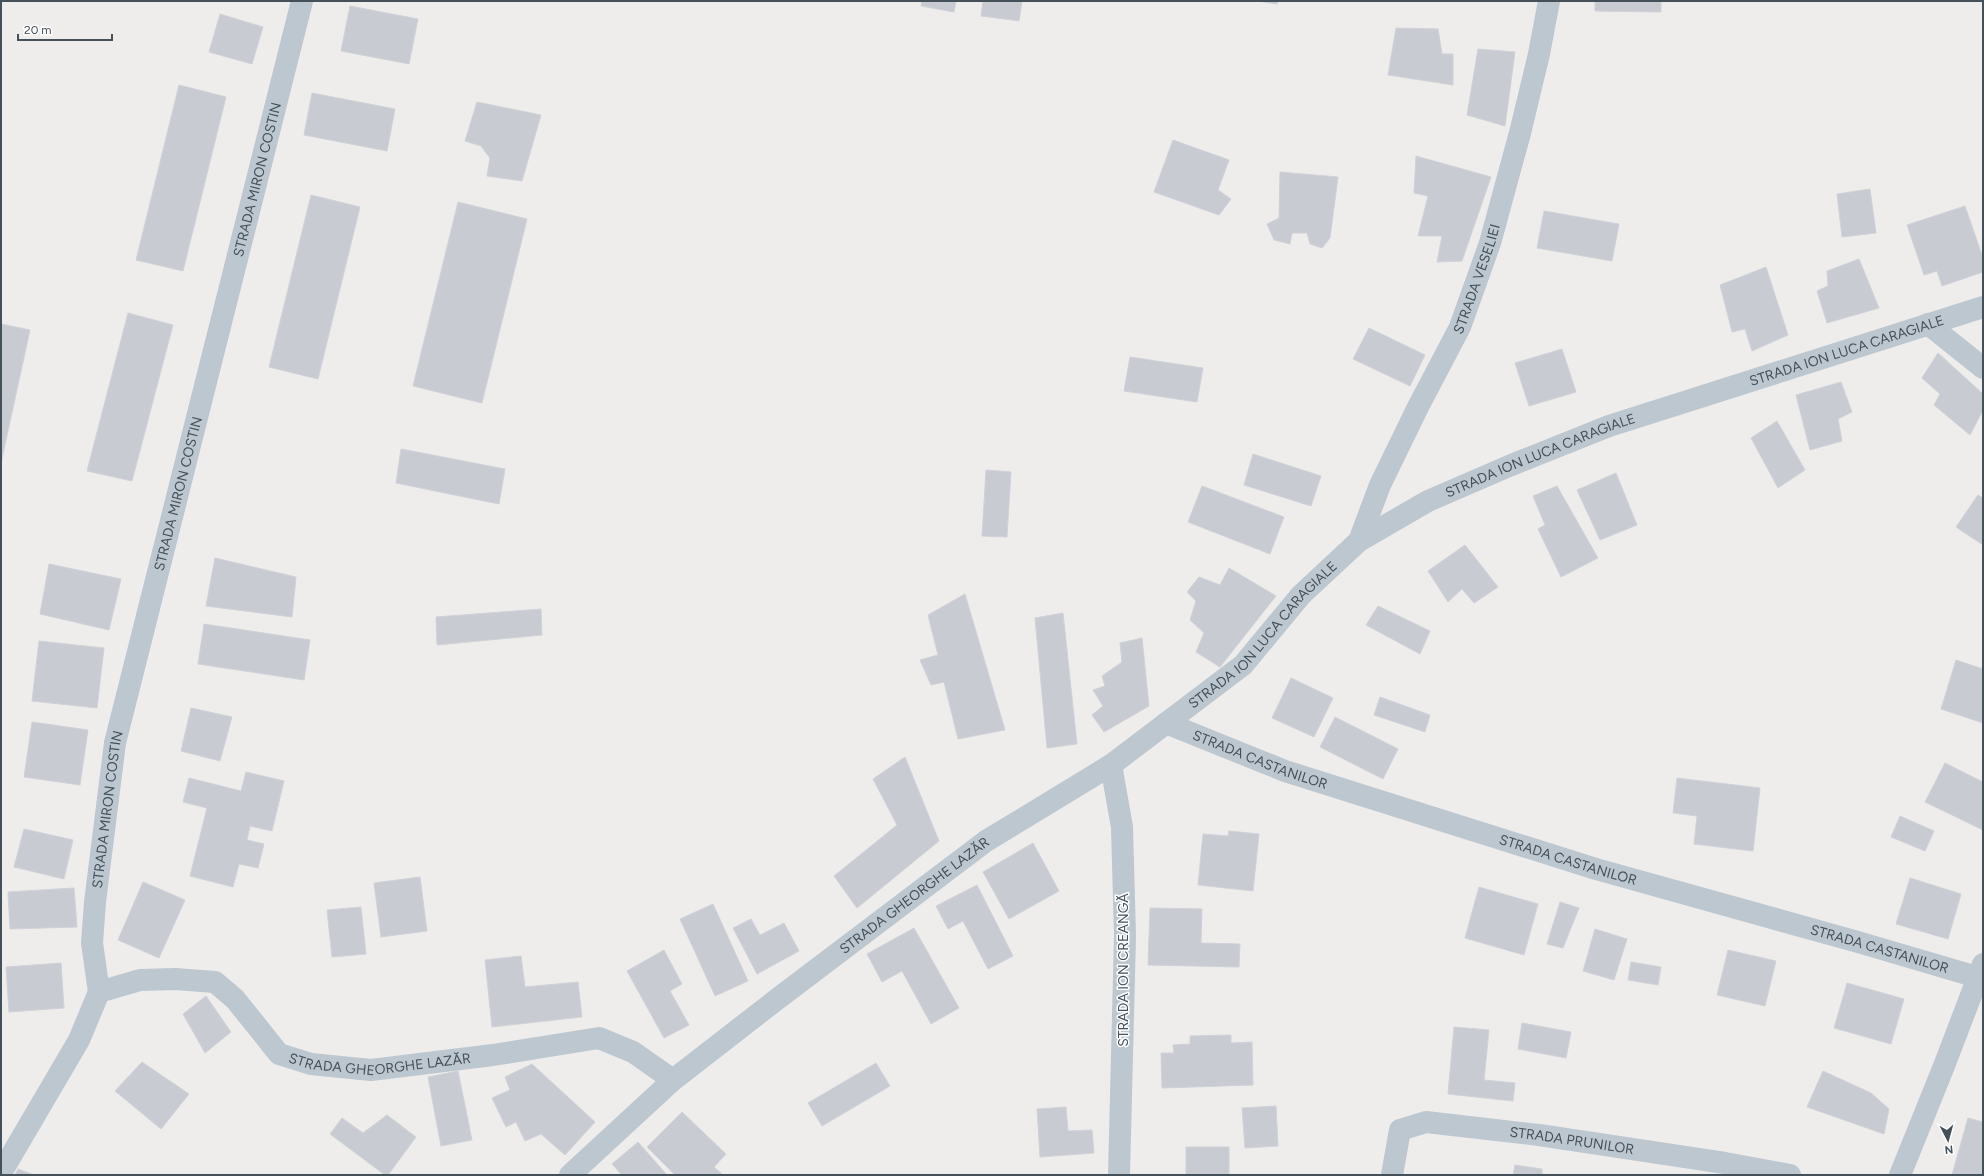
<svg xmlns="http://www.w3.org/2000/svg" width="1984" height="1176" viewBox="0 0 1984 1176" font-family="Figtree,sans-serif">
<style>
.building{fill:#c8cbd1;stroke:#cfd2d8}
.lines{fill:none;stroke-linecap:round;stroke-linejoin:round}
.minor{stroke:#bcc7cf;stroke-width:22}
.labels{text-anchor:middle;stroke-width:3;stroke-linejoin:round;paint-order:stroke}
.street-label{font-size:14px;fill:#44505a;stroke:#fff}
</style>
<rect width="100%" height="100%" fill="#efecec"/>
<path class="building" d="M922,1H956L954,12L921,6Z
M983,1H1022L1019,21L981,16Z
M1257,1H1278L1277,4Z
M1595,1H1661V12L1595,11Z
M350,6L418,19L409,64L341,51Z
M220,14L263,27L252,64L209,52Z
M1396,28L1438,29L1442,54H1453V85L1388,75Z
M1478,49L1515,52L1505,126L1467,115Z
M179,85L226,97L183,271L136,260Z
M312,93L395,109L387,151L304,135Z
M477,102L541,115L522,181L487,176L490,158L481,146L465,141Z
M1173,140L1229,160L1218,190L1231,199L1219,215L1154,192Z
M1416,156L1491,177L1462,261L1437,262L1442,236H1418L1428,196L1414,193Z
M1280,172L1338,177L1330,238L1322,248L1310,244L1307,233H1292L1290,244L1274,240L1267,224L1279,218Z
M1870,189L1876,233L1842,237L1837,194Z
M311,195L360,207L318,379L269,367Z
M458,202L527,219L482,403L413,386Z
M1965,206L1983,258V272L1942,286L1937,271L1924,275L1907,225Z
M1544,211L1619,224L1612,261L1537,248Z
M1859,259L1879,308L1827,323L1817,291L1828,286L1827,271Z
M1766,267L1788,335L1752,351L1745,329L1732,332L1720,285Z
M128,313L173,325L132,481L87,471Z
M1,324L30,330L1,463Z
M1369,328L1425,355L1410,386L1353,359Z
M1562,349L1576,392L1529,406L1515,363Z
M1938,353L1983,394V410L1970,435L1934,405L1940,394L1922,378Z
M1130,357L1203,368L1197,402L1124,391Z
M1841,382L1852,412L1838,419L1842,441L1810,450L1796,395Z
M1777,421L1805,470L1778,488L1751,438Z
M401,449L505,469L499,504L396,483Z
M1253,454L1321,476L1311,506L1244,485Z
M986,470L1011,472L1007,537L982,536Z
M1616,473L1637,525L1600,540L1577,490Z
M1202,486L1284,517L1270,554L1188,522Z
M1557,486L1598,558L1561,577L1538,529L1545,525L1533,496Z
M1978,495L1983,498V545L1956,527Z
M1465,545L1498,587L1474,603L1462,589L1448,602L1428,571Z
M215,558L296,577L292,617L206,606Z
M49,564L121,579L109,630L40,614Z
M1229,568L1276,596L1220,667L1196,652L1204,633L1190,620L1196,601L1187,592L1199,577L1220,585Z
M965,594L1005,730L958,739L944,682L931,685L920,660L938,655L928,615Z
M1378,606L1430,631L1420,654L1366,625Z
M541,609L542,635L437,645L436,617Z
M1063,613L1077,744L1047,748L1035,618Z
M204,624L310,640L304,680L198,664Z
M1142,638L1149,706L1104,732L1092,715L1103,706L1093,690L1105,686L1102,676L1122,662L1120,643Z
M39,641L104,648L97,708L32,701Z
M1956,660L1983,669V723L1941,709Z
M1291,678L1333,698L1314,737L1272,718Z
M1380,697L1430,715L1425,732L1374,715Z
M191,708L232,717L220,761L181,751Z
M1335,717L1398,749L1383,779L1320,747Z
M32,722L88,730L80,785L24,777Z
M905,757L939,841L857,908L834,876L897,825L873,779Z
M1945,763L1983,782V830L1925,802Z
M246,772L284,781L272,831L250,826L247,840L264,844L258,868L239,864L233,887L190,876L207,808L183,802L189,778L241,791Z
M1677,778L1760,788L1753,851L1694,844L1697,816L1673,813Z
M1900,816L1934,831L1925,851L1891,837Z
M24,829L73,840L64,879L14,867Z
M1229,831L1259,834L1253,891L1198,885L1203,834L1228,836Z
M1033,843L1059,891L1009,919L983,872Z
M420,877L427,931L381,937L374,883Z
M1910,878L1961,894L1948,939L1896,924Z
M143,882L185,900L159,958L118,940Z
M977,885L1013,956L988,969L963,921L948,929L936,906Z
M1479,887L1538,904L1524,955L1465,938Z
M74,888L77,927L10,929L8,892Z
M1560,902L1579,908L1563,948L1547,944Z
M713,904L748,981L715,996L680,919Z
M361,907L366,954L332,957L327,910Z
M1150,908L1202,909L1201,943L1240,944L1239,967L1148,965Z
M751,919L760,935L784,923L799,951L757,974L733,928Z
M914,928L959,1008L931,1024L902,971L882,982L867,954Z
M1595,929L1627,939L1614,980L1583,971Z
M664,950L682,984L670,991L689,1025L664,1038L627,971Z
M1728,950L1776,961L1765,1006L1717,995Z
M521,956L525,987L578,982L582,1017L492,1027L485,960Z
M1631,962L1661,967L1658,985L1628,980Z
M61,963L64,1008L9,1012L6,967Z
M1847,983L1904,999L1891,1044L1834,1028Z
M206,996L231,1032L205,1053L183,1014Z
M1522,1023L1571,1032L1566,1058L1518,1049Z
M1454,1027L1489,1030L1484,1080L1515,1083L1513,1101L1448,1094Z
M1231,1035V1043L1252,1042L1253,1085L1162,1088L1161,1053H1174L1173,1045L1190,1044V1036Z
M142,1062L189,1094L161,1129L115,1091Z
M876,1063L890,1086L822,1126L808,1103Z
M532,1064L595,1122L565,1155L541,1134L525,1141L516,1122L506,1127L492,1098L510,1090L505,1077Z
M458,1071L472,1140L441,1146L428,1077Z
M1823,1071L1871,1093L1889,1109L1884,1134L1807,1107Z
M1276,1106L1278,1146L1245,1148L1242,1108Z
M1066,1107L1068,1131L1092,1130L1094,1153L1040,1157L1037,1109Z
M682,1112L726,1154L714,1167L723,1175H675L647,1147Z
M387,1115L416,1137L388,1175H385L330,1134L342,1118L363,1133Z
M1968,1118L1983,1122V1175H1952Z
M638,1142L667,1175H622L612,1164Z
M1186,1147H1229V1175H1186Z
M1515,1165L1542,1169V1175H1513Z
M18,1169L34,1175H15Z"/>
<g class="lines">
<g class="minor">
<path d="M1928,324L1983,368"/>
<path id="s1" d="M1359,541L1380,485L1418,407L1460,327L1490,243L1520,133L1539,54L1549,1"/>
<path id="s2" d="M1166,723L1285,771L1596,869L1858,942L1977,977"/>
<path d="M1111,765L1122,827L1125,936L1119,1175"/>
<path id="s3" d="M99,992L92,943L95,902L115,743L302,1"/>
<path id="s4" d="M99,992L140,980L175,979L215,982L235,999L279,1054L311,1064L371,1070L493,1055L599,1038L633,1052L673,1080"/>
<path d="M1,1173L79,1040L99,992"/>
<path id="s5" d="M570,1175L673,1080L776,1000L986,841L1111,765L1243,665L1301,595L1359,541L1428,501L1509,466L1609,426L1983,307"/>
<path id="s6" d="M1392,1175L1400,1130L1426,1122L1539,1135L1725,1163L1790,1175"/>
<path d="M1900,1175L1944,1066L1983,964"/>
</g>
</g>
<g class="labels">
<g class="street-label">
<text dy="5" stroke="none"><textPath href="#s3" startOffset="832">STRADA MIRON COSTIN</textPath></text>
<text dy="5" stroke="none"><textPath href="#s1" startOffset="288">STRADA VESELIEI</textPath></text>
<text dy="5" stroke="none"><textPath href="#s5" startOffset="1541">STRADA ION LUCA CARAGIALE</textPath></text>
<text dy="5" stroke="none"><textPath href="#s5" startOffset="1217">STRADA ION LUCA CARAGIALE</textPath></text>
<text dy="5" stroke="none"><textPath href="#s3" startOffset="508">STRADA MIRON COSTIN</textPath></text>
<text dy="5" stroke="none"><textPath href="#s5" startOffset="881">STRADA ION LUCA CARAGIALE</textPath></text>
<text dy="5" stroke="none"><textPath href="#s2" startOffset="101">STRADA CASTANILOR</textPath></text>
<text dy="5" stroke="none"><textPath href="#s3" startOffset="184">STRADA MIRON COSTIN</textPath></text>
<text dy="5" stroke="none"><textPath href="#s2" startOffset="425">STRADA CASTANILOR</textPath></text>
<text dy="5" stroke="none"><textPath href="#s5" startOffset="444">STRADA GHEORGHE LAZĂR</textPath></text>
<text dy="5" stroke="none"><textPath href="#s2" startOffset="749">STRADA CASTANILOR</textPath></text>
<text transform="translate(1123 970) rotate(-90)" y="5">STRADA ION CREANGĂ</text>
<text dy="5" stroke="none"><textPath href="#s4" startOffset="317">STRADA GHEORGHE LAZĂR</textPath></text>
<text dy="5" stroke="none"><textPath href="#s6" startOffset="220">STRADA PRUNILOR</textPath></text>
</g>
</g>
<rect width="1984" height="1176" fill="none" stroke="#44505a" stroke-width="4"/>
<g transform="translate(1948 1140) rotate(174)" stroke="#ffffff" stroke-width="3" paint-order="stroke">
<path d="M0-3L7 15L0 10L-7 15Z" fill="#44505a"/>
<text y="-6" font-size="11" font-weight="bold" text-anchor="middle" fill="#44505a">N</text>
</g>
<path d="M18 34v6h94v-6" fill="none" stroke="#44505a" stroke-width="2"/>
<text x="24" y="34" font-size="12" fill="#44505a" stroke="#ffffff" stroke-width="3" paint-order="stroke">20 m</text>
</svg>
